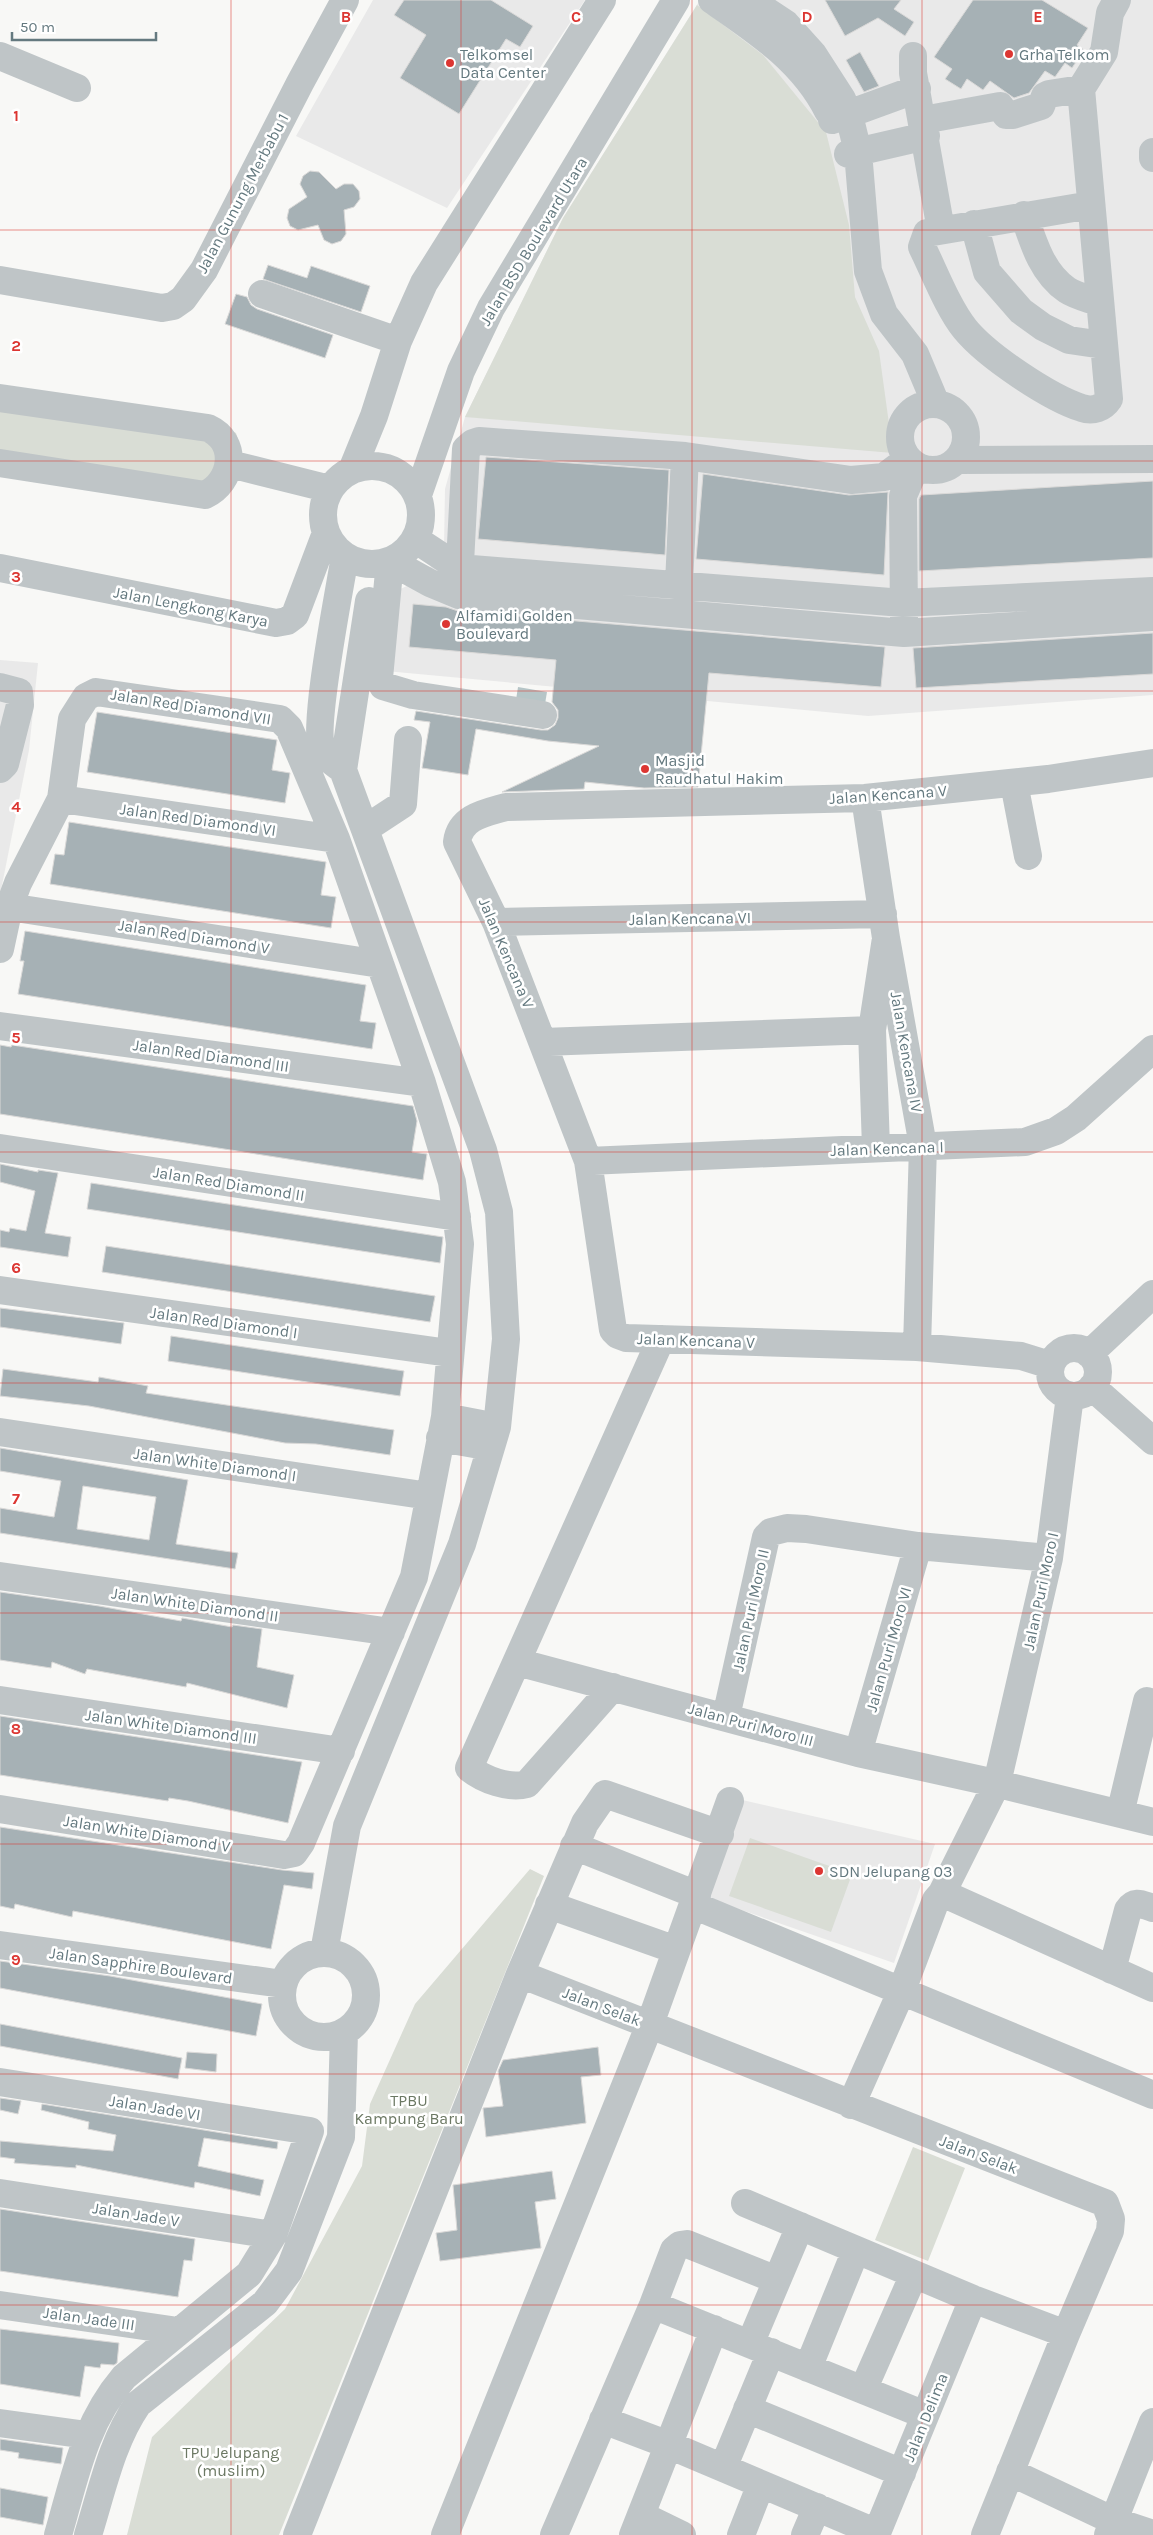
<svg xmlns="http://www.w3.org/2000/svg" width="1153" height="2535" viewBox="0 0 1153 2535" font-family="Karla,sans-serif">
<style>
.built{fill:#e9e9e9}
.green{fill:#d9ddd5}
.water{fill:#b6c5c7}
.building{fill:#a6b1b5;stroke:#dad9d8;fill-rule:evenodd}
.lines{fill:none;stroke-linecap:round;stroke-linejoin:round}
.minor{stroke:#bfc5c7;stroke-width:28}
.grid{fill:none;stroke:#dc3632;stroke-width:1;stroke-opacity:0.55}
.poi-dot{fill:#dc3632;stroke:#fff;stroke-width:2}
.labels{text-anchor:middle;stroke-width:5;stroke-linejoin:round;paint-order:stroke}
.poi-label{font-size:16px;fill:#64797f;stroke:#fff;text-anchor:start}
.street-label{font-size:16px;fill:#64797f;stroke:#fff}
.park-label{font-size:16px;fill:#6b7863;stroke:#fff}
.grid-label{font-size:16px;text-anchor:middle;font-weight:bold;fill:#dc3632;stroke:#fff;stroke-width:5;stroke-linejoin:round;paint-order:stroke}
</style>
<rect width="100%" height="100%" fill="#f8f8f6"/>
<path class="built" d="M373,0H585L447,208L296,136Z
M700,0H1153V695L868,716L364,669L381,598L422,579L444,547L445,489L465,417L563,218Z
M0,660L38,663L29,750L0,895Z
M738,1799L935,1844L894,1963L704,1897Z"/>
<path class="green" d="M697,5L763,55L826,132L849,225L855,297L879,351L893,453L465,417L563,218Z
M0,391L204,417L236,433L243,456L204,503L0,472Z
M750,1838L852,1874L831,1932L729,1896Z
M530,1869L544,1876L279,2535H127L152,2437L285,2309L362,2166L370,2104L415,2004Z
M913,2147L965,2168L928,2261L875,2240Z"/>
<path class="water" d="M518,687L547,692L545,704L516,700Z"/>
<path class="building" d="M404,0H491L533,26L520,47L506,39L459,114L400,78L426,35L394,15Z
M825,0H901L894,9L914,22L905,36L878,18L845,36Z
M973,0H1042L1088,28L1077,45L1084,50L1072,68L1065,63L1055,77L1045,71L1029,93L1014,98L990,81L983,90L967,79L961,89L945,79L952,69L934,57Z
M860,52L879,86L864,92L846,60Z
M310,171L319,172L336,189L344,184H353L359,191L360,199L354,207L344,210L346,234L341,241L332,244L324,240L318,225L298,230L290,226L287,218L289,209L307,197L300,184L303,176Z
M268,265L307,278L311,266L370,286L361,312L263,279Z
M236,294L247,297L251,305L257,309L333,335L325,358L225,324Z
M486,457L669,470L665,555L478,539Z
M703,474L849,495L888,492L884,575L696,559Z
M1153,481V558L919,571V499L921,495Z
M413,604L446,607L458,611L885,647L881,687L709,673L698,787L644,788L585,782L584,789L502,792L599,746L548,741L476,729L468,775L422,768L430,722L414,720L416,711L541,730H548L555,725L558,718V710L552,702L556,660L409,647Z
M1153,633V674L916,688L913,648Z
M97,712L277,740L272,770L290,773L285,803L87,772Z
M69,822L326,862L321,895L336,897L331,928L50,884L55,854L64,855Z
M25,931L366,985L360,1021L376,1023L372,1049L18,994L24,961H20Z
M0,1045L11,1047L12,1045L413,1106L417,1121L412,1152L427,1154L423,1180L0,1114Z
M0,1164L38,1172V1170L58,1173L45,1233L71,1237L68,1257L0,1247V1230L9,1232L10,1228L26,1231L35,1191L0,1182Z
M91,1183L443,1237L440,1263L87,1209Z
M106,1246L435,1296L430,1322L102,1272Z
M0,1308L124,1323L121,1344L0,1327Z
M171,1336L404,1371L400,1396L168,1361Z
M3,1369L98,1382L99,1377L148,1386L146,1393L394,1430L390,1455L316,1444L285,1443L89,1406L0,1396Z
M0,1448L188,1480L176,1544L238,1553L235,1569L0,1533V1508L54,1517L61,1481L0,1471ZM83,1486L156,1497L149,1540L77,1529Z
M0,1592L99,1606L181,1621L182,1618L232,1627L233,1625L262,1629L257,1667L294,1675L287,1708L187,1683L186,1687L87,1669L85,1674L52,1662L51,1668L0,1660Z
M0,1716L302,1762L288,1823L188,1801L169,1798L168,1801L0,1775Z
M0,1827L282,1870L314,1873L312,1889L284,1885L271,1949L73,1911L72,1917L15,1904L14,1909L0,1906Z
M0,1961L110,1976L262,2004L256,2036L0,1988Z
M0,2024L182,2058L178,2079L0,2046Z
M598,2047L601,2075L581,2077L586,2123L486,2137L483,2108L503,2106L498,2071L503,2060Z
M187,2052L217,2054L216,2072L185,2068Z
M0,2098L21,2101L18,2114L0,2110Z
M42,2104L278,2142L277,2149L204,2138L198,2166L264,2180L260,2196L195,2182L194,2188L76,2165V2168L14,2163L15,2159L0,2157V2141L113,2151L116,2135L88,2129L89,2122L41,2110Z
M552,2171L556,2199L535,2202L541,2248L440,2261L436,2233L457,2230L453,2185Z
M0,2209L195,2239L192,2261L184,2260L178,2297L0,2271Z
M0,2329L119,2343L117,2363L114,2365L101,2364L100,2368L85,2366L80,2397L0,2384Z
M0,2439L63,2448L61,2464L18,2458L19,2453L0,2450Z
M0,2488L48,2497L43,2525L0,2517Z"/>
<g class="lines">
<path class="minor" d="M712,0C757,31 803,61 828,111
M750,0L786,24L813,54L842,99L849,115L858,152L868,271L884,314L915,354L936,404
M0,56L77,88
M913,56V73L941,230
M832,120L917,89
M923,120L1000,106L1006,115H1013L1041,106L1045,96L1049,94L1081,89
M1153,152V158
M848,154L926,136
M1091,205L927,233L922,247C934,271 948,308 965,329C987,356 1050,398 1082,408C1093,412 1103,408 1109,399L1081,89L1104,52L1110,13L1117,0
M1024,215C1033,242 1042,273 1067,290C1076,296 1090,299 1100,303
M974,224L987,272L1021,311L1043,327L1069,340L1103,345
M0,280L162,308L173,306L183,299L204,270L300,83L345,0
M262,294L398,341
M0,398L208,428C239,442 233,482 205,495L0,463
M900 437a33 33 0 1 1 66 0a33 33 0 1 1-66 0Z
M958,460L1153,459
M230,464L330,489
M323 515a49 49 0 1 1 98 0a49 49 0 1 1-98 0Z
M352,470L374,416L398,341L424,283L602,0
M418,495L461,371L491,308L676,0
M415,539L459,568L903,603L1153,591
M0,568L276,623L287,621L295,615L326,533
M459,582L466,449L473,443L479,441L685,456L851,480L884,477L908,459
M678,605L685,456
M904,621L903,496L916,466
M0,687L19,692L20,705L5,764L0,769
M543,715L413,695L383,686L379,678L390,561L430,583L459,595L904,633L1153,617
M343,770L369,601
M1014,783L1028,856
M865,798L886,938L872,1030L876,1148
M61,799L336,839
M365,829L403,804L408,740
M9,907L380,964
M496,922L883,914
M886,938L923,1146L917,1347
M0,949L9,907L18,883L61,799L72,719L86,697L96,692L280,719L289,728L336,839L422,1083L452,1182L460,1244L445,1417L414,1577L301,1843L294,1853L284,1855L0,1809
M0,1026L422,1083
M543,1042L872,1030
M0,1148L457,1217
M588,1161L1025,1142L1056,1131L1076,1118L1153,1049
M0,1290L449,1353
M1050 1372a24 24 0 1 1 48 0a24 24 0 1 1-48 0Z
M1089,1354L1153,1294
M1050,1365L1021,1356L917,1347L626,1338L618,1335L613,1330L588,1161L496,922L457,842C460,817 485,813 506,807L865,798L1048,779L1153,763
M1092,1387L1153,1441
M445,1417L497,1427
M0,1432L429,1496
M440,1438L491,1447
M0,1576L391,1632
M517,1662L858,1753L986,1781L1153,1822
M613,1687L527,1784C509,1789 484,1780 469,1768L661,1339
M0,1700L341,1751
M726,1717L766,1537L771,1532L787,1528L806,1529L918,1546L1049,1558
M858,1753L918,1546
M1120,1814L1147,1701
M574,1846L697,1895
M942,1893L997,1783L1049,1558L1070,1396
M549,1905L676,1950
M693,1905L1153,2095
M0,1945L283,1984
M324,1952L347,1826L462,1544L497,1427L506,1339L499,1212L483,1150L343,770C337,765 327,759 323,752C311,731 340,588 345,556
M282 1995a42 42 0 1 1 84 0a42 42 0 1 1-84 0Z
M1112,1970L1128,1910C1135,1899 1143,1905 1153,1908
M520,1974L1105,2203L1111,2219L1110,2231L1066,2334L985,2535
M0,2082L310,2131L273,2235L249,2274L124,2377C84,2424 75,2477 58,2535
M851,2105L902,1990L936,1900L942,1893L1153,1988
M0,2193L273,2235
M745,2203L973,2299L1066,2334
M0,2305L178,2331
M653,2305L925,2415
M750,2344L800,2226
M808,2368L856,2250
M863,2390L914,2274
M747,2409L902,2473
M603,2420L669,2445L877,2533
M0,2423L87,2435
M723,2468L771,2352
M1010,2472L1114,2521L1153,2534
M641,2515L682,2535
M88,2535C102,2491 111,2443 138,2404L265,2303L289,2271L341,2137L344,2032
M297,2535L520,1974L585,1823L605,1794L720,1834
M445,2535L650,2024L730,1801
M554,2535L653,2305L674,2250L680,2245L687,2244L777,2280
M633,2535L714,2329
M741,2535L761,2484
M805,2535L817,2507
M876,2535L973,2299
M1108,2535L1153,2422"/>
</g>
<path class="grid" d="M231,0V2535M461,0V2535M692,0V2535M922,0V2535M0,230H1153M0,461H1153M0,691H1153M0,922H1153M0,1152H1153M0,1383H1153M0,1613H1153M0,1844H1153M0,2074H1153M0,2305H1153"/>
<g class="poi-dot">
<circle cx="1009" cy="54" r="5"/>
<circle cx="450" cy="63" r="5"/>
<circle cx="446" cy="624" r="5"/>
<circle cx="645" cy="769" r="5"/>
<circle cx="819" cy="1871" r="5"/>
</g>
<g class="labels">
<g class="poi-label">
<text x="460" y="60">Telkomsel<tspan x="460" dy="18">Data Center</tspan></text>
<text x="1019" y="60">Grha Telkom</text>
<text x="456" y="621">Alfamidi Golden<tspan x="456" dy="18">Boulevard</tspan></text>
<text x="655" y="766">Masjid<tspan x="655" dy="18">Raudhatul Hakim</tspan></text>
<text x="829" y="1877">SDN Jelupang 03</text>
</g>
<g class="street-label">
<text transform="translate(242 193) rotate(-62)" y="6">Jalan Gunung Merbabu 1</text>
<text transform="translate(533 241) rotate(-59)" y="6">Jalan BSD Boulevard Utara</text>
<text transform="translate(191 606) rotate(11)" y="6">Jalan Lengkong Karya</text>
<text transform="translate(191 706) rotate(9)" y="6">Jalan Red Diamond VII</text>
<text transform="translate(888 794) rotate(-4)" y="6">Jalan Kencana V</text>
<text transform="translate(198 819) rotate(8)" y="6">Jalan Red Diamond VI</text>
<text transform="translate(690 918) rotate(-1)" y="6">Jalan Kencana VI</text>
<text transform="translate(194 936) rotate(9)" y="6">Jalan Red Diamond V</text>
<text transform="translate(507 953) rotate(67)" y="6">Jalan Kencana V</text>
<text transform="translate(907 1052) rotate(80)" y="6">Jalan Kencana IV</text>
<text transform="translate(211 1055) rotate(8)" y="6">Jalan Red Diamond III</text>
<text transform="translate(887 1148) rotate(-2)" y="6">Jalan Kencana I</text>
<text transform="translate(229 1183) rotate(9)" y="6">Jalan Red Diamond II</text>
<text transform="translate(224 1322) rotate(8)" y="6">Jalan Red Diamond I</text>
<text transform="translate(696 1340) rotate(2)" y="6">Jalan Kencana V</text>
<text transform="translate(215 1464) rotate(8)" y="6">Jalan White Diamond I</text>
<text transform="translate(1040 1591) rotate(-78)" y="6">Jalan Puri Moro I</text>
<text transform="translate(195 1604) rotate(8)" y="6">Jalan White Diamond II</text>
<text transform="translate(750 1610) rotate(-78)" y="6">Jalan Puri Moro II</text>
<text transform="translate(888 1649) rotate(-74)" y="6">Jalan Puri Moro VI</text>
<text transform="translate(751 1724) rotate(15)" y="6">Jalan Puri Moro III</text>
<text transform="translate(171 1726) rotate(8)" y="6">Jalan White Diamond III</text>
<text transform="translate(147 1833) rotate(9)" y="6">Jalan White Diamond V</text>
<text transform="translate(141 1965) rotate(8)" y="6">Jalan Sapphire Boulevard</text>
<text transform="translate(602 2006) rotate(21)" y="6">Jalan Selak</text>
<text transform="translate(155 2107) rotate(9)" y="6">Jalan Jade VI</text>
<text transform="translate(979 2154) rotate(21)" y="6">Jalan Selak</text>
<text transform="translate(136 2214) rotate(9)" y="6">Jalan Jade V</text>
<text transform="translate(89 2318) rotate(8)" y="6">Jalan Jade III</text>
<text transform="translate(925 2417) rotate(-68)" y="6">Jalan Delima</text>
</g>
<g class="park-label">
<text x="409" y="2106">TPBU<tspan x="409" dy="18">Kampung Baru</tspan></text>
<text x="231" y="2458">TPU Jelupang<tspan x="231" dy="18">(muslim)</tspan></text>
</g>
</g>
<g class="grid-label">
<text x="346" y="22">B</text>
<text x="576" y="22">C</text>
<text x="807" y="22">D</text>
<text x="1038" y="22">E</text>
<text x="16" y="121">1</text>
<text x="16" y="351">2</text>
<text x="16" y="582">3</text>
<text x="16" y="812">4</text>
<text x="16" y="1043">5</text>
<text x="16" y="1273">6</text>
<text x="16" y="1504">7</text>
<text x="16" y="1734">8</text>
<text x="16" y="1965">9</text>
</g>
<path d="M12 32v8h144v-8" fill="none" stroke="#64797f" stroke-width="2.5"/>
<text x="20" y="32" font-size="15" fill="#64797f" stroke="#ffffff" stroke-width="4" paint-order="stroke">50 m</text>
</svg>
